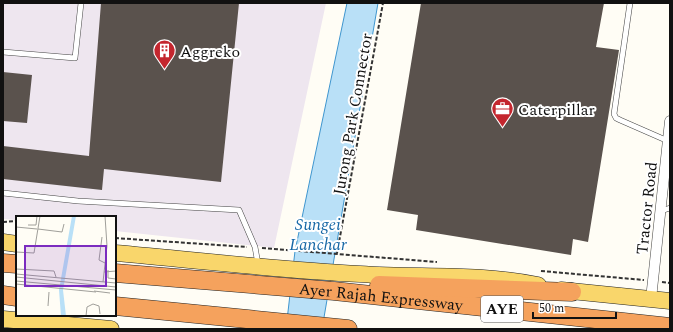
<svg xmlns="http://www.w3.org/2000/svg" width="673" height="332" viewBox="0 0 673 332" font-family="Spectral,serif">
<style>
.industrial{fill:#eee6ef}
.water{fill:#b9e0f7;stroke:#3f96cf}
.building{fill:#5a524d}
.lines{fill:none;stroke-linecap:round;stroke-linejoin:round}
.lane-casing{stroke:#444;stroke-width:6}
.street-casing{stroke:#444;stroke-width:11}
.primary-casing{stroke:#222;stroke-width:17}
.highway-casing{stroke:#222;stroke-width:19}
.path{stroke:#333;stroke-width:2;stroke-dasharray:4 2;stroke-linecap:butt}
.lane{stroke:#fff;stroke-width:5}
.street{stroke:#fff;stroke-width:10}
.primary{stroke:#f9d66b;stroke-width:16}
.highway{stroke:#f5a25d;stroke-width:18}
.labels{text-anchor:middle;stroke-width:4;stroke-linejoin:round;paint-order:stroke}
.shield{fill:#fff;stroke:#585858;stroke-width:1}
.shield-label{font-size:15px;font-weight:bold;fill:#111}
.poi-label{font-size:16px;fill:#111;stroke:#fff;text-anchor:start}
.street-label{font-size:16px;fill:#111;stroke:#fff}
.water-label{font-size:17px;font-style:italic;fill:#1768a6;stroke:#fff}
.inset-road{fill:none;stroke:#a09f9a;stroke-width:1}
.view{fill:#7b2cbf;fill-opacity:0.15;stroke:#7b2cbf;stroke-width:2}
.inset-edge{fill:none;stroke:#111;stroke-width:2}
</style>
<rect width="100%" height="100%" fill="#fffdf5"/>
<path class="industrial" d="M3,3H326L274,248L115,231V217H17V220L3,219Z"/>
<path class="water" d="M347,3H378L322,329H286L295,251Z"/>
<path class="building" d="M101,3H239L221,182L104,169L102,190L3,179V146L89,156Z
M421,3H604L596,47L619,50L588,242L573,239L571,255L416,230L418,215L387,210Z
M3,72L32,75L27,123L3,121Z"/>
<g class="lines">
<defs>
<path id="lane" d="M630,3L614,114L616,118L620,120L668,141
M3,52L75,58L81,3
M3,193L78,201L239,210L255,247L258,264
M661,211L670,208"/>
<path id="street" d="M651,299L670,121"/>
<path id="primary" d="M3,242L17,244
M115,253C196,260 278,270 360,274C419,278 479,273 538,285
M561,290L670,301
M3,319L111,329"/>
<g id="highway">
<path d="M3,263L17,264"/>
<path id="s1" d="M115,273L334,291L670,327"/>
<path d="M379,285L572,292"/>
<path d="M3,295L17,297"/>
<path d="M115,306L348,329"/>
</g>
</defs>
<use href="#lane" class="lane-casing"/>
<use href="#street" class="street-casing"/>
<use href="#primary" class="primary-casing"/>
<use href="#highway" class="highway-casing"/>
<path class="path" d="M3,222L17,221
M115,238L247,247
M262,248L437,262
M337,253L383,3
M541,271L644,280
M662,282L670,283"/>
<use href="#lane" class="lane"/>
<use href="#street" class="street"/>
<use href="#primary" class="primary"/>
<use href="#highway" class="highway"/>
</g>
<defs>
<symbol id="building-pin" viewBox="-11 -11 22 30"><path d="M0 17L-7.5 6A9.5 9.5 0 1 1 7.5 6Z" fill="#c4262e" stroke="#fff"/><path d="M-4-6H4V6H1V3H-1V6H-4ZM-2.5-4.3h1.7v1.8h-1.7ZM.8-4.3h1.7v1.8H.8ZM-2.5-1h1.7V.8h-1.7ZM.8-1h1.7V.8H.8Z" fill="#fff"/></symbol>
<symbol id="office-pin" viewBox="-11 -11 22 30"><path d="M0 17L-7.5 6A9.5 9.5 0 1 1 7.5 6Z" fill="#c4262e" stroke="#fff"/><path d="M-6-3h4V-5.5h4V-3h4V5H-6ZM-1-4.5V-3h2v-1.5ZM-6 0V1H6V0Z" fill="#fff"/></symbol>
</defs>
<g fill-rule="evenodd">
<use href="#building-pin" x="152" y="38" width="25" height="34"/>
<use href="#office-pin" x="490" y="96" width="25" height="34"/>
</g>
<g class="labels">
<rect class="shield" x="481" y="296" width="42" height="26" rx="3"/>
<g class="shield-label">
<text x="502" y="314">AYE</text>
</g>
<g class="poi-label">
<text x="180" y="57">Aggreko</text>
<text x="518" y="115">Caterpillar</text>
</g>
<g class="street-label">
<text transform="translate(352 114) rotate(-80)" y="6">Jurong Park Connector</text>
<text transform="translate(646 208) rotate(-84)" y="6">Tractor Road</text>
<text dy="6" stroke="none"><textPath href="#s1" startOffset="267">Ayer Rajah Expressway</textPath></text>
</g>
<g class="water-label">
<text x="318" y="230">Sungei<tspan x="318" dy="20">Lanchar</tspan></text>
</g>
</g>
<g transform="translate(16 216)">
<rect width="100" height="100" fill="#fffdf5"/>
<path d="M56,0H60L47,74L50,100H45L43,74Z" fill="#b9e0f7"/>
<path class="inset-road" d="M12,9H20L21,0M0,11L21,13M22,13L46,16L48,8M86,21L83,44L89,47M0,36L18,37L24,0M0,53L38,55L40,61M92,54V62L100,63M88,56L100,55M0,58L100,67M0,61L100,71M0,65L100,74M87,66L91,30L89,0M0,68L80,76M78,75L94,77M32,90L33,76M70,100L71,91L77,88L83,90L84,98"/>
<path class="view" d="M9,30H90V70H9Z"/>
<rect width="100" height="100" class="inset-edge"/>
</g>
<rect width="673" height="332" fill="none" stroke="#111111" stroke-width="8"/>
<path d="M533 312v6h83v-6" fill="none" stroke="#111111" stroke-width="2"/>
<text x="539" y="312" font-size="12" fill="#111111" stroke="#ffffff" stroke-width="3" paint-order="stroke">50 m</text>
</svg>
